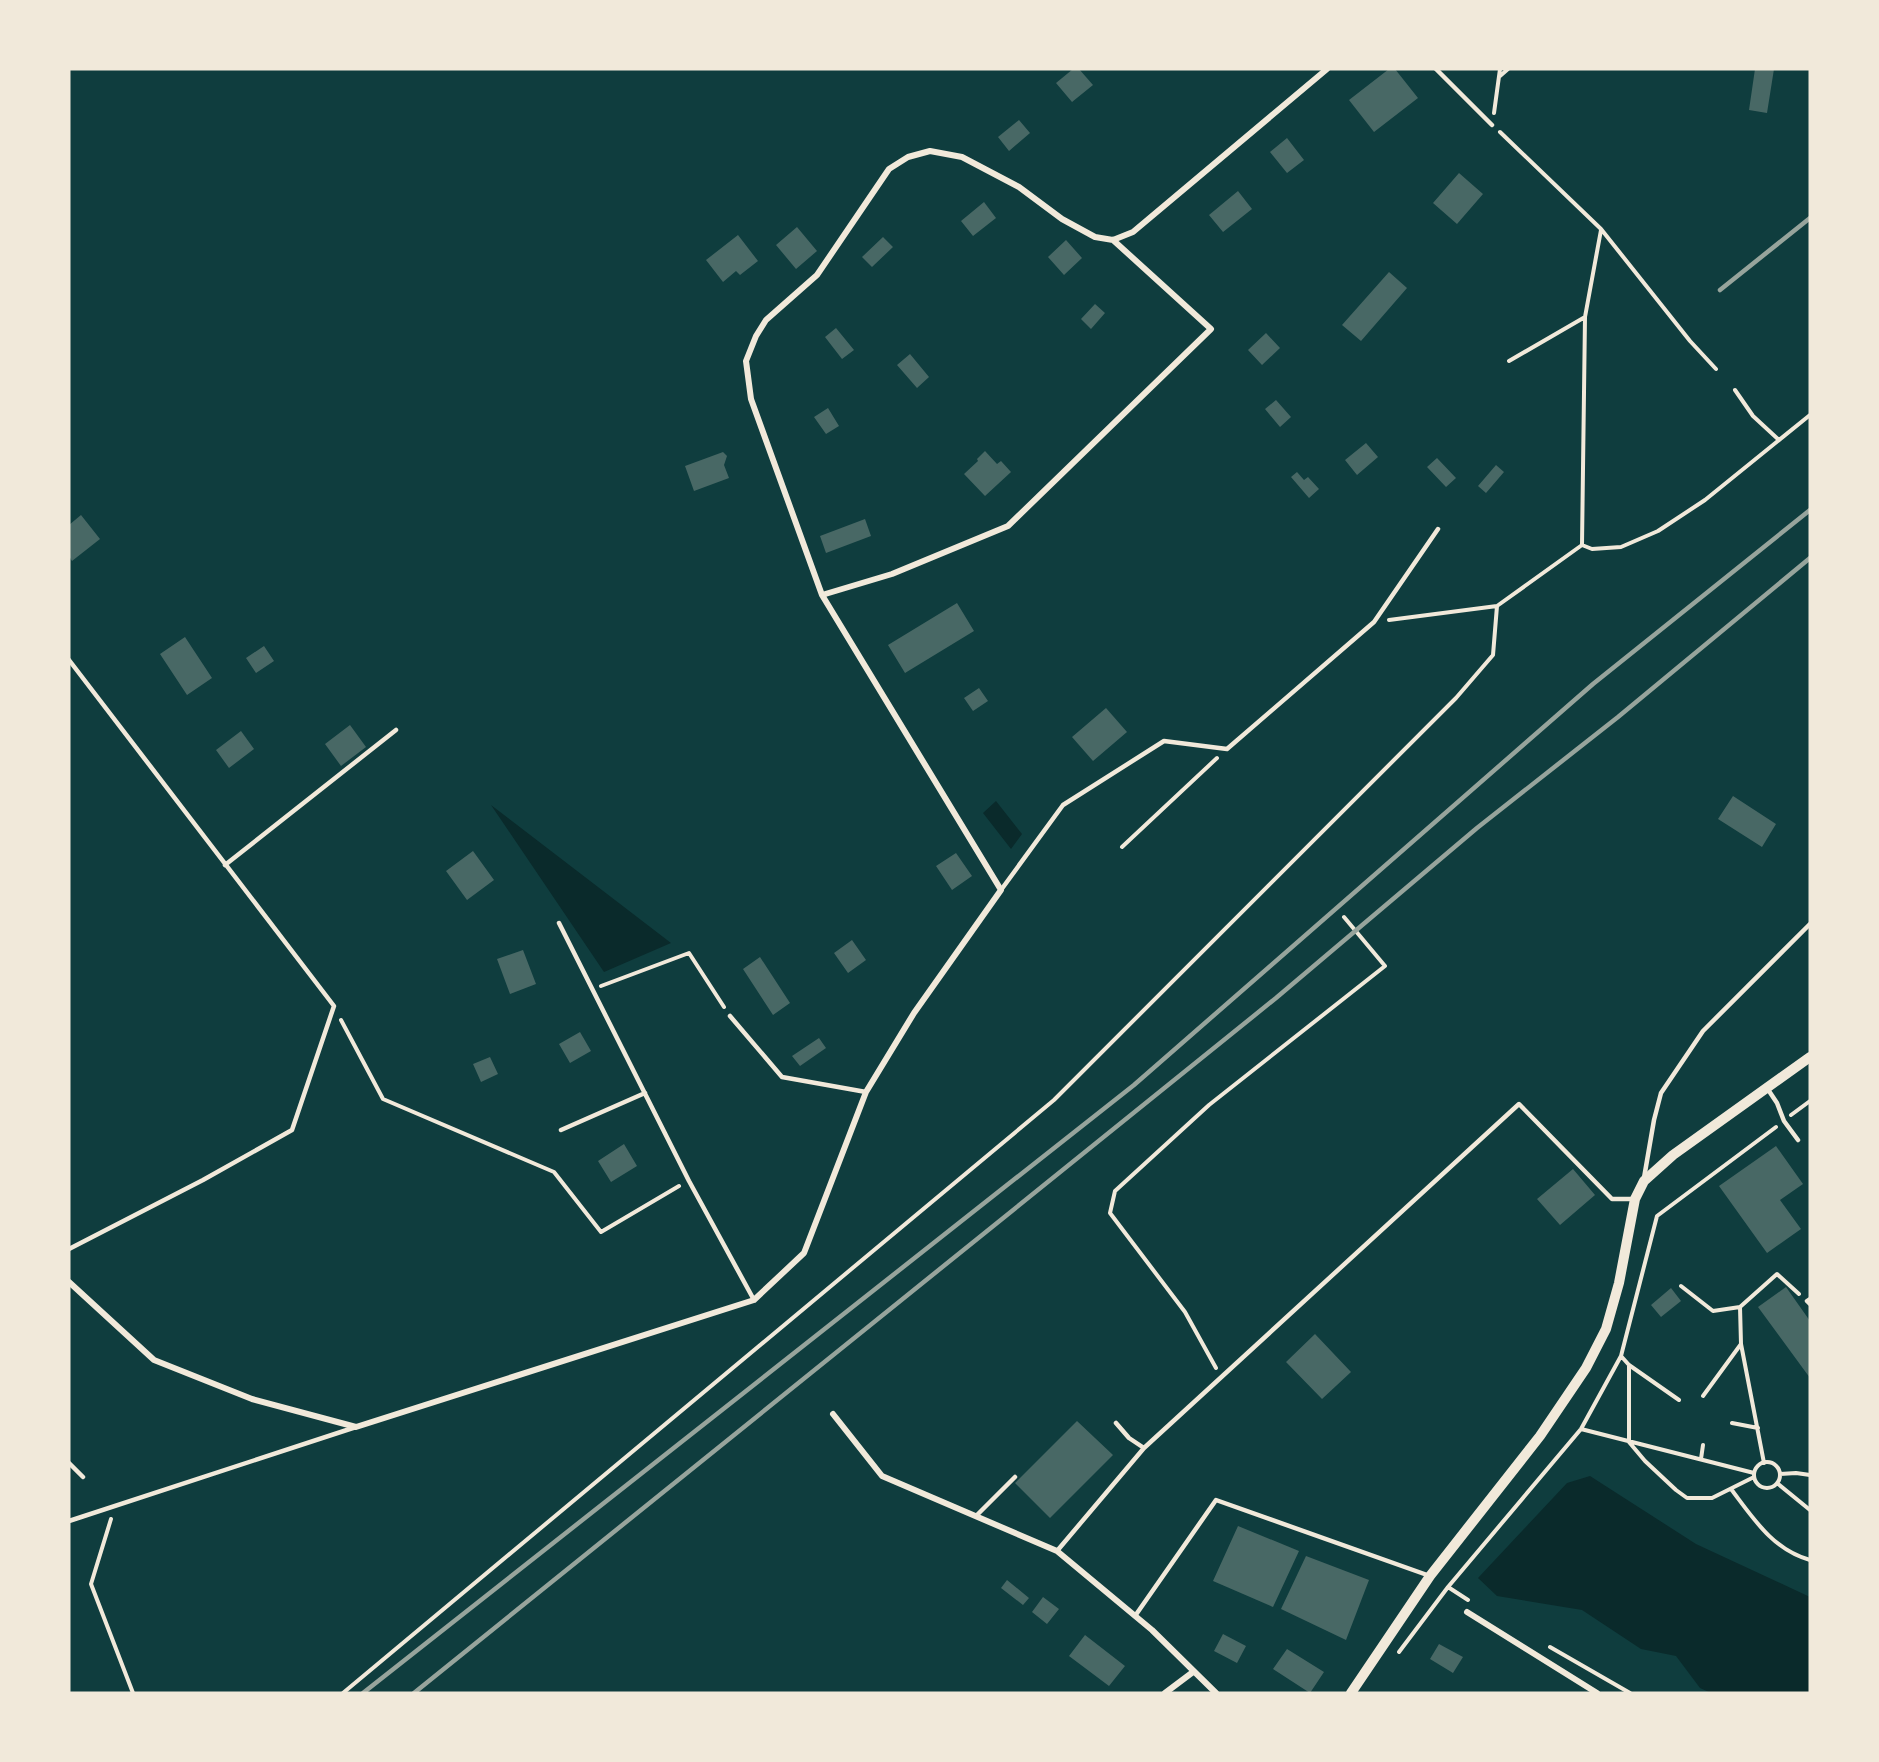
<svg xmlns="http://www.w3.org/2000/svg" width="1879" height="1762" viewBox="0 0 1879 1762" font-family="Rubik,sans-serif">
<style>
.water{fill:#0a2a2b}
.building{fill:#486865}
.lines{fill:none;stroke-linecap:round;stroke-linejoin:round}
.path{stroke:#f1e9da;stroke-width:4}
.service{stroke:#f1e9da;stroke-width:4.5}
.minor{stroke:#f1e9da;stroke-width:6}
.tertiary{stroke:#f1e9da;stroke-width:10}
.rail{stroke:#97a49c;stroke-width:4.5}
</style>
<rect width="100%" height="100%" fill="#0f3d3e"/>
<path class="water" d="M996,801L1022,834L1011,849L983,813Z
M491,805L671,943L604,972Z
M1590,1476L1696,1544L1810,1597V1693H1711L1700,1688L1676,1656L1641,1649L1582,1610L1497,1596L1478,1578L1567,1483Z"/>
<path class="building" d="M1073,69H1079L1093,85L1072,102L1056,83Z
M1389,69H1395L1418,98L1374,132L1349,100Z
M1755,69H1774L1767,113L1749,110Z
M1019,120L1030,133L1009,151L998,137Z
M1287,138L1304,160L1287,173L1270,152Z
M1459,173L1483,194L1457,224L1433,203Z
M1238,191L1252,209L1223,232L1209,215Z
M984,202L996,218L973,236L961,221Z
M797,227L817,251L796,269L776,245Z
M738,235L758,261L740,275L736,271L723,282L706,260Z
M883,237L893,247L872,267L862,257Z
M1066,240L1082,258L1064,275L1048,257Z
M1389,272L1407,288L1361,341L1342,325Z
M1095,304L1105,313L1091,329L1081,319Z
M836,328L854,350L842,359L825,337Z
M1266,333L1280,348L1262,365L1248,350Z
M910,354L929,377L917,388L897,365Z
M1276,400L1291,417L1280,427L1265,409Z
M828,408L839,426L826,434L814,417Z
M1366,443L1378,457L1357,475L1345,460Z
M985,451L997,464L1001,461L1011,472L985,496L964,474L978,461L977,459Z
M723,452L727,456L724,465L729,478L694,491L685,466Z
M1437,458L1456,478L1446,487L1427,467Z
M1496,465L1504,472L1486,493L1478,486Z
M1297,472L1304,480L1308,477L1319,489L1309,498L1291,477Z
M81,515L100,539L72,561L69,556V525Z
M865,519L871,536L826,553L820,536Z
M957,603L974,631L905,673L888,645Z
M185,637L212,678L187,695L160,654Z
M264,646L274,661L256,673L246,658Z
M979,688L988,701L973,711L964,698Z
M1106,708L1127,732L1093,761L1072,737Z
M350,725L366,747L341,766L325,744Z
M241,731L254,749L229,768L216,750Z
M1733,796L1776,824L1762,847L1718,819Z
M473,851L494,880L467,900L446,871Z
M956,853L972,876L952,890L936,866Z
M852,940L866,960L848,973L834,953Z
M523,950L536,984L510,994L497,959Z
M760,957L790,1003L773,1015L743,969Z
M580,1032L591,1051L570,1063L559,1044Z
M819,1038L826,1048L800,1066L792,1056Z
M490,1057L498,1074L481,1082L473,1064Z
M624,1144L637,1166L611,1182L598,1161Z
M1776,1146L1803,1184L1780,1200L1801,1229L1767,1253L1719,1186Z
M1573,1169L1595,1195L1560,1225L1537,1199Z
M1786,1287L1810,1321V1378L1758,1307Z
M1671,1288L1681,1301L1661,1317L1651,1305Z
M1315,1334L1351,1372L1322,1399L1286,1362Z
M1077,1421L1113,1455L1050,1518L1015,1483Z
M1238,1526L1299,1551L1273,1607L1213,1581Z
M1306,1556L1369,1580L1346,1640L1281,1609Z
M1007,1580L1029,1598L1023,1605L1001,1588Z
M1043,1597L1059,1609L1047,1624L1032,1612Z
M1223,1634L1246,1646L1237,1663L1214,1651Z
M1085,1635L1125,1666L1109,1686L1069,1656Z
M1439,1644L1463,1657L1453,1673L1430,1659Z
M1287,1649L1324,1672L1310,1693L1273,1669Z"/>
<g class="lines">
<path class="path" d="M1500,76L1508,69
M1494,113L1500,69
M1500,132L1601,229L1690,341L1716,369
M1509,361L1585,317L1601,230
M1735,390L1753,416L1779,440
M1582,545L1592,549L1621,547L1658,531L1705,500L1810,415
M1389,620L1497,606
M1122,847L1217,758
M601,986L689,953L724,1007
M341,1020L383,1099L554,1172L601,1232L679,1186
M1791,1115L1810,1101
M1681,1286L1713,1311L1740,1307
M1741,1344L1740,1307L1777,1274L1799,1294
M1621,1356L1629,1365L1679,1400
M1629,1365V1442L1645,1461L1676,1490L1687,1498H1712L1754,1477
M1216,1368L1185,1312L1110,1213L1115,1191L1209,1105L1385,966L1344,917
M1703,1396L1741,1344L1764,1463
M1732,1423L1758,1428
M1581,1429L1754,1473
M1701,1459L1703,1445
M1754 1475a13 13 0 1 1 26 0a13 13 0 1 1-26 0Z
M1780,1474L1796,1473L1810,1475
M1777,1483L1810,1510
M1731,1489C1753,1518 1773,1550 1810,1560
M111,1519L91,1584L133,1693
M1448,1587L1468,1600
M1550,1647L1630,1693
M1399,1652L1448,1587L1581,1429L1621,1356L1657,1216L1776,1127
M343,1693L1054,1100L1456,698L1493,655L1497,606L1582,545L1585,317"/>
<path class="service" d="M1436,69L1492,125
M69,660L334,1006L292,1130L203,1180L69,1249
M225,865L396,730
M1001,890L1063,805L1164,741L1227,749L1374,622L1438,529
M559,923L689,1181L754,1300
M730,1016L782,1077L866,1092
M1767,1088L1777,1103L1784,1121L1798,1140
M561,1130L645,1093
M1644,1178L1654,1120L1661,1093L1703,1031L1810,924
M1810,1299L1807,1301L1810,1304
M1116,1423L1129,1438L1144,1448
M69,1463L83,1477
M976,1516L1015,1477
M69,1521L356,1427
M1057,1551L1144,1448L1519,1104L1612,1199H1634
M1135,1616L1216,1500L1430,1576"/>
<path class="minor" d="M822,595L892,574L1008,526L1211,329L1113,240
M69,1282L154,1360L252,1399L356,1427L754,1300L804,1253L866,1092L914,1013L1001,890L822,595L751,399L746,361L756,336L766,320L817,275L889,169L908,157L930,151L962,157L1019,187L1062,219L1095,237L1113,240L1133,232L1327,69
M833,1414L882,1476L1057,1551L1152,1630L1216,1693
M1467,1612L1597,1693
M1165,1693L1193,1672"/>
<path class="tertiary" d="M1351,1693L1430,1576L1540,1436L1586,1368L1606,1329L1619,1283L1635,1199L1644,1181L1673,1155L1810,1057"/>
<path class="rail" d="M1720,290L1810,218
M363,1693L1134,1085L1593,684L1810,510
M414,1693L1276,998L1477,828L1618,717L1810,558"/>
</g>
<rect width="1879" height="1762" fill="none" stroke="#f1e9da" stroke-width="141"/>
</svg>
